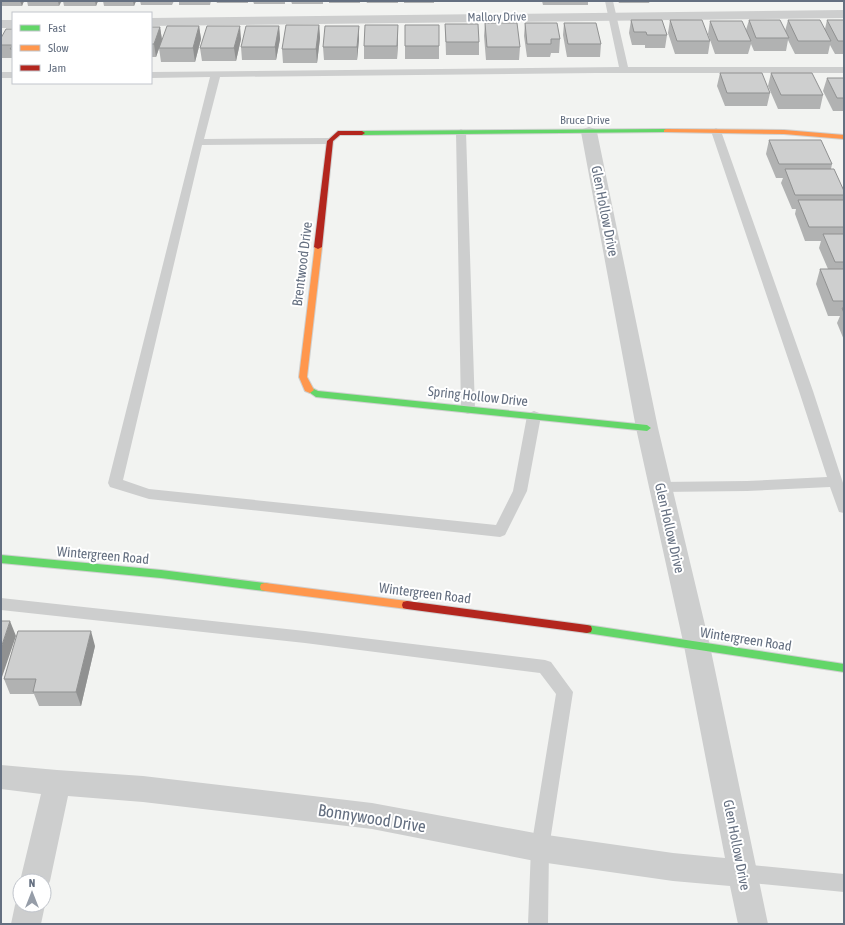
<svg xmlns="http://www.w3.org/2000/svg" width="845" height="925" viewBox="0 0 845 925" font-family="'Asap Condensed',sans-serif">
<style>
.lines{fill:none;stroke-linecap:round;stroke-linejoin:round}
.fast-casing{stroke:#cfd0d0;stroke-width:2}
.slow-casing{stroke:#cfd0d0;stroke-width:2}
.jam-casing{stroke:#cfd0d0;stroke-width:2}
.lane{fill:#cdcece;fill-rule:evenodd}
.street{fill:#cdcece;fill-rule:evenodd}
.fast{fill:#63d668;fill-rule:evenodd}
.slow{fill:#ff974d;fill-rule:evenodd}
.jam{fill:#b3261e;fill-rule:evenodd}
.wall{fill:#b1b2b2}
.shaded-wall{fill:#909191}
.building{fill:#cecfcf;stroke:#909191}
.labels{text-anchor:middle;stroke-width:4;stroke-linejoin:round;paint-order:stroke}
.far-street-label{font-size:12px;fill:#646f80;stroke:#fff}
.street-label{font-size:14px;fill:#646f80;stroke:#fff}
.near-street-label{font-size:17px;fill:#646f80;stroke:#fff}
</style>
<rect width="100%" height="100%" fill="#f2f3f1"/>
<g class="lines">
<defs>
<path id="fast" d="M666,129L668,130V132L362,135L359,133L362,131Z
M310,387L318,391L647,425L651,428L647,431L316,397L306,390Z
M1,555L161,570L265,583L269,584L270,587L269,590L265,591L161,578L1,563Z
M587,625L844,664V672L587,633L583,632L582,629L583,626Z"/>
<path id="slow" d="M666,129L784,130L844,135V139L784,134L664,132V130Z
M315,245H321L322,247L307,377L314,390L310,393L305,391L299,377Z
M265,583L407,601L411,602L412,605L411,608L407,609L265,591L261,590L260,587L261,584Z"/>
<path id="jam" d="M338,131H362L365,133L362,135H340L333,141L322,247L318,249L314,247L327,141Z
M407,601L587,625L591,626L592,629L591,632L587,633L407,609L403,608L402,605L403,602Z"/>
</defs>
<use href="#fast" class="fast-casing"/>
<use href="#slow" class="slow-casing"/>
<use href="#jam" class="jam-casing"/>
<path class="lane" d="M605,1H613L628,67H844V73H596L220,77L204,139L330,138L335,141L330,144L202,145L123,480L149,489L496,525L513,491L527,416L529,413L534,411L539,413L541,416L527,491L505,535L500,537L149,499L110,487L108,483L210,77L151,78V72L619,67Z
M1,72H13V78H1Z
M716,128L721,131L813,391L844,486V513L839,512L830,487L747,491L660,492L655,491L653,487L655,483L660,482L747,481L827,477L799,391L711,131Z
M461,129L466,132L475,409L473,412L468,414L463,412L461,409L456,132Z
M1,598L305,631L545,660L551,662L573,692L549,848L548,924H528L531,848L556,694L540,673L305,643L1,610Z
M742,864L844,874V892L742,882L735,879L733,873L735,867Z"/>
<path class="street" d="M844,10V18L151,26V18Z
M1,20H13V28H1Z
M589,127L595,129L597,132L658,428L710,646L768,924H738L730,886L673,881L540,862L372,829L143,802L68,796L50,881L45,891L44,892V881H20L41,794L1,789V765L57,770L143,776L372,803L540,834L673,853L725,858L684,646L636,428L581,132L583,129Z
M20,894V905H44V902L45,905L41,924H11L15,905Z"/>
<use href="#fast" class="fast"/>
<use href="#slow" class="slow"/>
<use href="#jam" class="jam"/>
</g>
<path class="wall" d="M1,1H24L22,6H1Z
M27,1H62L59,6H28Z
M63,1H98L96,6H64Z
M103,1H136L134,6H104Z
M140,1H174L172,5H141Z
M179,1H211L210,5H179Z
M216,1H248V3H217Z
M253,1H285V4H254Z
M291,1H323V4H292Z
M329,1H360V3H329Z
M366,1H398V3H367Z
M404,1H434V3H404Z
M442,1H472V2H442Z
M542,1H588V5H543Z
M618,1H650L649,3H619Z
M657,1H688V2H657Z
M694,1H726V2H695Z
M770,1H801L800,2H770Z
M631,20L667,35L665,48H645V45H632L629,33Z
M670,20L710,41L708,54H675L668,33Z
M749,20L785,31L788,20L825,29L827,20H844V54H835L830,45L828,54H795L788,40L786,51H754L751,44L748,54H715L708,34L710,21L746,30Z
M485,23L520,47L519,60H486L484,36Z
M525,23L560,39L559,53H551L550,57H527L524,36Z
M564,23L601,44L600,57H567L563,35Z
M445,24L479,42V55H446Z
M319,25L320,38L317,63H283L282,49Z
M199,26L201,39L195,62H161L159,48Z
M279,26L280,39L276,60H242L241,47Z
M359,26V39L357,60H324L323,47Z
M151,27H160L162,40L156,57H151Z
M13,29V60L12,58H1V38Z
M398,38L397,59H364V46Z
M241,39L236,61H202L200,48Z
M405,46H439V59H405Z
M720,73L770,93L767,106H725L717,86Z
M771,73L823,95L820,109H778L768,86Z
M827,78H844V111H833L823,91Z
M769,140L832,164L831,169L844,191V340L837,323L840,316H828L816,284L820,269H828L819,248L821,241H805L795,214L796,209H792L781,183L783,178H776L766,154Z
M95,646L81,706H39L34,694H10L4,679Z"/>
<path class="shaded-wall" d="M20,1H24L22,6Z
M58,1H61L59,6Z
M95,1H98L96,6Z
M133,1H136L134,6Z
M319,25L320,38L317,63L316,49Z
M398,25V38L397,59V46Z
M199,26L201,39L195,62L193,48Z
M240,26L241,39L236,61L234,48Z
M279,26L280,39L276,60L275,47Z
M359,26V39L357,60V47Z
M160,27L162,40L156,57L154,44Z
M10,621L16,636L1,680V648Z
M91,631L95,646L81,706L76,692Z"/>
<path class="building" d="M631,20H662L667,35H647L646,32H634Z
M670,20H702L710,41H677Z
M749,20H780L789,38H756Z
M788,20H820L831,41H798Z
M827,20H844V41H838Z
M710,21H742L751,41H718Z
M485,23H517L520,47H487Z
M525,23H557L560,39H551V44H527Z
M564,23H596L601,44H568Z
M445,24H478L479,42H446Z
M286,25H319L316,49H282Z
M365,25H398L397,46H364Z
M405,25H439V46H405Z
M167,26H199L193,48H159Z
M207,26H240L234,48H200Z
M246,26H279L275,47H241Z
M325,26H359L357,47H323Z
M151,27H160L154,44H151Z
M6,29H13V49H10L13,45H1V38Z
M720,73H762L770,93H727Z
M771,73H812L823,95H781Z
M827,78H844V98H837Z
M769,140H821L832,164H779Z
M785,169H834L844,191V195H795Z
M798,200H844V227H809Z
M823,234H844V262H835Z
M820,269H844V301H833Z
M842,308H844V313Z
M1,621H10L1,648Z
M18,631H91L76,692H33L36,679H4Z"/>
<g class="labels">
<g class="far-street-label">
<text transform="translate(497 17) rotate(-1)" y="4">Mallory Drive</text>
<text x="585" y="124">Bruce Drive</text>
</g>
<g class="street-label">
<text transform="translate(605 211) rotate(79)" y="5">Glen Hollow Drive</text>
<text transform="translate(302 264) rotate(-83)" y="5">Brentwood Drive</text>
<text transform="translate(478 396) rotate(6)" y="5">Spring Hollow Drive</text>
<text transform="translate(670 528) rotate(77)" y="5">Glen Hollow Drive</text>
<text transform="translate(103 555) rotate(5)" y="5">Wintergreen Road</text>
<text transform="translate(425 593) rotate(7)" y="5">Wintergreen Road</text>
<text transform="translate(746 639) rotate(9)" y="5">Wintergreen Road</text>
<text transform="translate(737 845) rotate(79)" y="5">Glen Hollow Drive</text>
</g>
<g class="near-street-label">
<text transform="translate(372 818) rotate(9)" y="6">Bonnywood Drive</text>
</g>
</g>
<rect width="845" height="925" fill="none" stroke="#646f80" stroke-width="4"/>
<rect x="12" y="12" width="140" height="72" fill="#ffffff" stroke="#c1c5cc"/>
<rect x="20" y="25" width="20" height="6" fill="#63d668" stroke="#c1c5cc"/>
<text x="48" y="32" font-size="12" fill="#646f80">Fast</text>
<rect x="20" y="45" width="20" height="6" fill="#ff974d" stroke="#c1c5cc"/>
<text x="48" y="52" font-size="12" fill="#646f80">Slow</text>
<rect x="20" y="65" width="20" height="6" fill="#b3261e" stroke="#c1c5cc"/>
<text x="48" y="72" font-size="12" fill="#646f80">Jam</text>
<g transform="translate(32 893)"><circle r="19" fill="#ffffff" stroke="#c1c5cc"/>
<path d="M0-3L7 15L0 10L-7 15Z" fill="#969da8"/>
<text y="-6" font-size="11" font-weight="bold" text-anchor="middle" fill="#646f80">N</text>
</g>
</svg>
